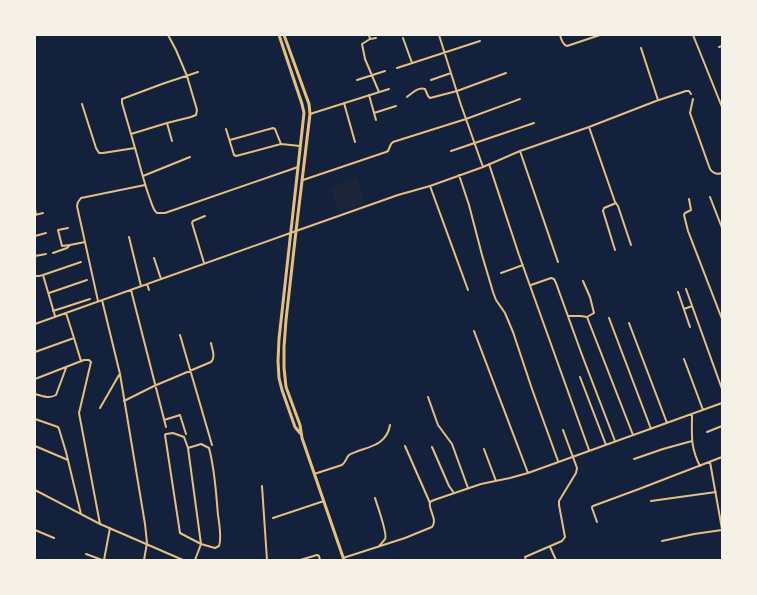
<svg xmlns="http://www.w3.org/2000/svg" width="757" height="595" viewBox="0 0 757 595" font-family="Karla,sans-serif">
<style>
.green{fill:#1d2539}
.lines{fill:none;stroke-linecap:round;stroke-linejoin:round}
.minor{stroke:#e5c07b;stroke-width:2}
.primary{stroke:#e5c07b;stroke-width:3}
</style>
<rect width="100%" height="100%" fill="#14213d"/>
<path class="green" d="M356,177L365,203L339,212L330,187Z"/>
<g class="lines">
<path class="minor" d="M369,35L370,39
M439,35L461,105L483,167
M560,35C561,39 563,45 567,46L600,35
M693,35L722,107
M376,38L370,39L362,44L365,59L379,92
M403,38L412,63
M719,47L722,46
M641,48L658,100
M397,68L480,41
M357,80L385,71
M431,80L451,73
M369,95L376,120
M407,97C412,93 418,87 425,89L428,96L430,98L457,91L506,73
M693,99L690,113L710,169C713,173 717,175 722,173
M344,103L355,142
M82,104L96,148L99,153H103L135,148C140,165 144,183 150,199C152,204 153,210 157,213H165L298,167
M374,113L396,106
M310,114L389,89
M167,123L172,141
M589,127L615,202L618,206L631,245
M226,129L234,155L236,156L281,144L300,146
M131,134L167,123L191,117L196,115L197,110L187,76L176,50L168,35
M230,140L273,128L275,129L281,144
M135,148L122,103V99L162,84L198,72
M451,151L534,123
M520,151L558,262
M489,164L519,255L589,450
M459,175L469,205L482,255L493,292L496,300L505,313L513,332L532,389L558,461
M143,176L190,157
M303,180L386,152L388,151L391,144L393,142L466,119L520,99
M430,186L468,290
M710,197L722,228
M689,199L691,210L685,213L684,215L688,231L722,319
M35,209L36,215
M35,215L43,213
M68,228L58,230L62,246L70,245
M35,236L46,233
M129,237L141,286
M615,250L603,211L604,208L616,203
M53,253L67,248L70,245L85,242
M35,256L46,254
M154,258L161,279
M204,263L192,223L193,221L205,216
M501,273L523,265
M43,275L55,316
M35,276H39L43,275L81,262
M147,284L149,290
M531,285L551,278L554,279L556,283L582,355L615,441
M686,289L722,389
M131,290L166,427
M678,292L690,327
M49,293L87,280
M102,300L120,374L145,524L147,543L144,560
M98,301L77,206L78,202L81,198L145,185
M684,309L692,306
M53,311L90,299
M569,316H581L587,317L594,313L590,297L583,281
M587,317L633,435
M609,318L651,429
M629,323L667,423
M35,324L296,231L398,195L430,186L483,167L520,151L589,127L656,101L686,91H689L691,94
M474,331L528,473
M180,335L212,445
M74,338L81,361
M35,352L74,338L66,313
M684,359L703,410
M580,377L606,445
M35,379L84,360H89L91,362L79,413L100,524
M35,394C42,396 49,399 56,395L66,368
M428,397L438,425L452,444L468,488
M124,401L154,386L211,362C216,357 212,349 211,343
M100,408L119,375
M692,414C692,436 690,446 700,466
M35,419L58,427L59,429L66,452L81,514
M164,420L180,415L186,434
M707,432L722,426
M35,446L68,460
M405,446L430,503
M432,447L449,486L454,493
M188,448L201,444L209,448C215,470 216,493 218,515C219,523 222,538 219,546L215,548L201,544L180,533L165,435L166,434L173,433L184,437L188,448L201,544L195,560
M484,449L496,481
M634,459L663,449L692,441
M710,462L722,529
M314,474L342,465C346,462 346,458 349,455C352,453 356,452 358,451C373,446 387,443 390,425
M262,486L267,560
M35,490L100,524L183,560
M375,498C377,505 388,534 385,539C383,542 380,545 378,547
M651,501L716,492
M273,518L324,501
M597,522L592,508V507L593,506L639,489L722,457
M35,530L54,538
M662,541L694,534L722,530
M550,547L556,560
M86,554L102,560
M343,558L405,538L432,527C438,519 428,510 430,502L434,500L481,484L510,478L528,473L722,403
M104,560L110,528
M300,560L317,555L319,556L320,560
M526,560L525,557L562,541L565,537L559,505V501L576,473L577,468L563,430"/>
<path class="primary" d="M279,35L302,104L304,113L279,339L278,361L279,378L282,390L295,427L300,433
M284,35L309,104L310,114L296,231L286,320L284,347V368L286,387L300,425L302,438L344,560"/>
</g>
<rect width="757" height="595" fill="none" stroke="#f6f1e7" stroke-width="72"/>
</svg>
